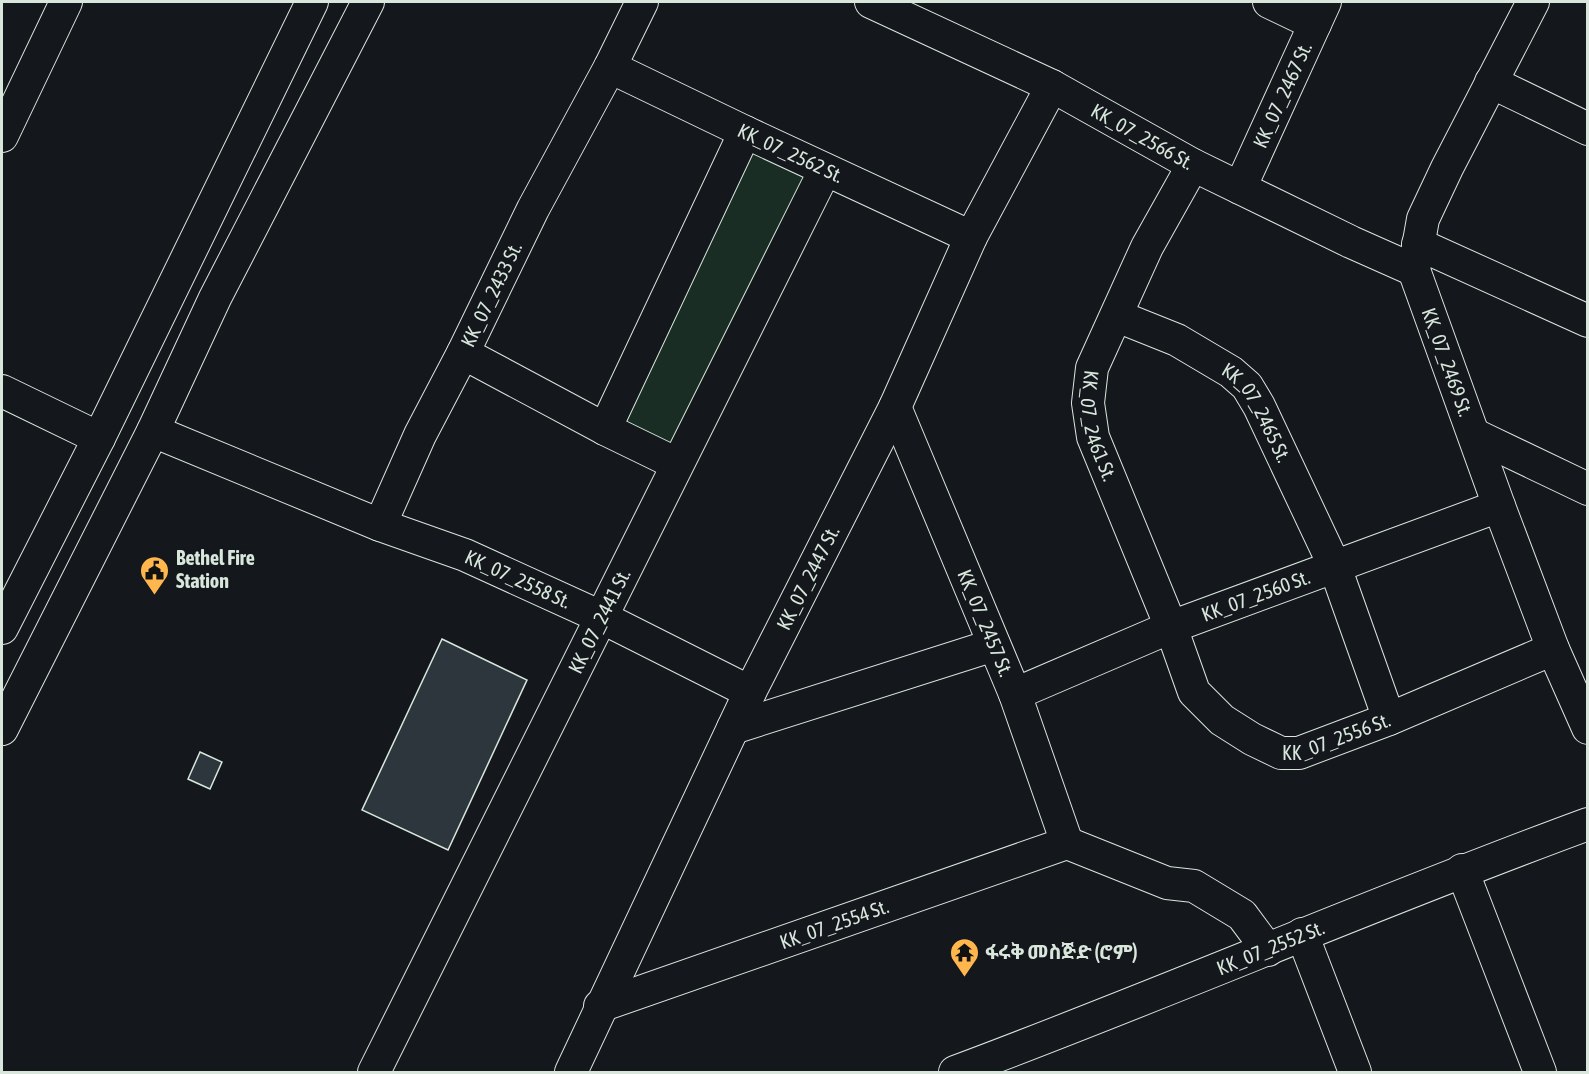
<svg xmlns="http://www.w3.org/2000/svg" width="1589" height="1074" viewBox="0 0 1589 1074" font-family="'Asap Condensed','Noto Sans Ethiopic',sans-serif">
<style>
.green{fill:#1a2d24;stroke:#939e99;stroke-width:1.5}
.building{fill:#2c363c;stroke:#d8e6dc;stroke-width:1.5}
.lines{fill:none;stroke-linecap:round;stroke-linejoin:round}
.minor-casing{stroke:#d8e6dc;stroke-width:34}
.minor{stroke:#14181c;stroke-width:32}
.labels{text-anchor:middle;stroke-width:4.5;stroke-linejoin:round;paint-order:stroke}
.street-label{font-size:20px;fill:#d8e6dc;stroke:#14181c}
.poi-label{font-size:20px;font-weight:bold;fill:#d8e6dc;stroke:#14181c;text-anchor:start}
</style>
<rect width="100%" height="100%" fill="#14181c"/>
<path class="green" d="M745,132L825,170L677,464L605,429Z"/>
<path class="building" d="M442,639L527,680L448,850L362,810Z
M200,752L222,762L210,789L188,779Z"/>
<g class="lines">
<defs>
<g id="minor">
<path id="s1" d="M871,2L1052,86L1193,165L1351,242L1414,270"/>
<path d="M1269,2L1315,24"/>
<path id="s2" d="M1533,2L1447,168L1423,219L1414,270L1499,506L1553,649L1588,728"/>
<path id="s3" d="M610,67L745,132L971,237"/>
<path d="M1491,82L1588,129"/>
<path d="M2,136L66,2"/>
<path id="s4" d="M1193,165L1147,247L1092,368L1088,403L1093,437L1171,627L1194,692L1222,720L1252,739L1281,753H1299L1389,719L1553,649"/>
<path id="s5" d="M1240,188L1325,2"/>
<path d="M1418,244L1588,321"/>
<path id="s6" d="M1117,316L1177,340L1231,372L1247,386L1259,406L1335,567L1389,719"/>
<path d="M463,353L605,429L677,464"/>
<path d="M2,391L99,438"/>
<path id="s7" d="M895,407L1015,694L1067,843"/>
<path d="M605,429L745,132"/>
<path id="s8" d="M153,431L380,525L465,555L601,617L750,692"/>
<path d="M1475,435L1588,489"/>
<path id="s9" d="M380,525L420,435L463,353L533,209L610,67L642,2"/>
<path d="M2,628L99,438L312,2"/>
<path id="s10" d="M1015,694L1171,627L1499,506"/>
<path d="M733,728L994,645"/>
<path d="M2,729L153,431L215,298L368,2"/>
<path d="M1067,843L1167,883L1194,886L1242,915L1268,950"/>
<path d="M1462,870L1540,1072"/>
<path d="M1302,934L1355,1072"/>
<path id="s11" d="M600,1006L1067,843"/>
<path id="s12" d="M374,1072L825,170"/>
<path id="s13" d="M571,1072L750,692L895,407L971,237L1052,86"/>
<path id="s14" d="M955,1072C1167,993 1375,902 1588,824"/>
</g>
</defs>
<use href="#minor" class="minor-casing"/>
<use href="#minor" class="minor"/>
</g>
<defs>
<symbol id="civic-pin" viewBox="-11 -11 22 30"><path d="M0 17L-7.5 6A9.5 9.5 0 1 1 7.5 6Z" fill="#ffb74d" stroke="#14181c"/><path d="M-.6-6.5H3V-4.5H.6V-3L4-1V1h2V6H-6V1h2V-1L-.6-3ZM-1.2 2.5V6h2.4V2.5Z" fill="#111"/></symbol>
<symbol id="temple-pin" viewBox="-11 -11 22 30"><path d="M0 17L-7.5 6A9.5 9.5 0 1 1 7.5 6Z" fill="#ffb74d" stroke="#14181c"/><path d="M0-6L5-2H3V0L6.5 2.5H4V6H1.5V3h-3V6H-4V2.5H-6.5L-3 0V-2H-5Z" fill="#111"/></symbol>
</defs>
<g fill-rule="evenodd">
<use href="#civic-pin" x="138" y="554" width="33" height="45"/>
<use href="#temple-pin" x="948" y="936" width="33" height="45"/>
</g>
<g class="labels">
<g class="street-label">
<text dy="7" stroke="none"><textPath href="#s5" startOffset="102">KK_07_2467 St.</textPath></text>
<text dy="7" stroke="none"><textPath href="#s1" startOffset="303">KK_07_2566 St.</textPath></text>
<text dy="7" stroke="none"><textPath href="#s3" startOffset="200">KK_07_2562 St.</textPath></text>
<text dy="7" stroke="none"><textPath href="#s9" startOffset="256">KK_07_2433 St.</textPath></text>
<text dy="7" stroke="none"><textPath href="#s2" startOffset="393">KK_07_2469 St.</textPath></text>
<text dy="7" stroke="none"><textPath href="#s6" startOffset="176">KK_07_2465 St.</textPath></text>
<text dy="7" stroke="none"><textPath href="#s4" startOffset="286">KK_07_2461 St.</textPath></text>
<text dy="7" stroke="none"><textPath href="#s13" startOffset="548">KK_07_2447 St.</textPath></text>
<text dy="7" stroke="none"><textPath href="#s8" startOffset="394">KK_07_2558 St.</textPath></text>
<text dy="7" stroke="none"><textPath href="#s10" startOffset="260">KK_07_2560 St.</textPath></text>
<text dy="7" stroke="none"><textPath href="#s12" startOffset="504">KK_07_2441 St.</textPath></text>
<text dy="7" stroke="none"><textPath href="#s7" startOffset="234">KK_07_2457 St.</textPath></text>
<text dy="7" stroke="none"><textPath href="#s4" startOffset="736">KK_07_2556 St.</textPath></text>
<text dy="7" stroke="none"><textPath href="#s11" startOffset="248">KK_07_2554 St.</textPath></text>
<text dy="7" stroke="none"><textPath href="#s14" startOffset="339">KK_07_2552 St.</textPath></text>
</g>
<g class="poi-label">
<text x="176" y="565">Bethel Fire<tspan x="176" dy="23">Station</tspan></text>
<text x="985" y="959">ፋሩቅ መስጅድ (ሮም)</text>
</g>
</g>
<rect width="1589" height="1074" fill="none" stroke="#d8e6dc" stroke-width="6"/>
</svg>
